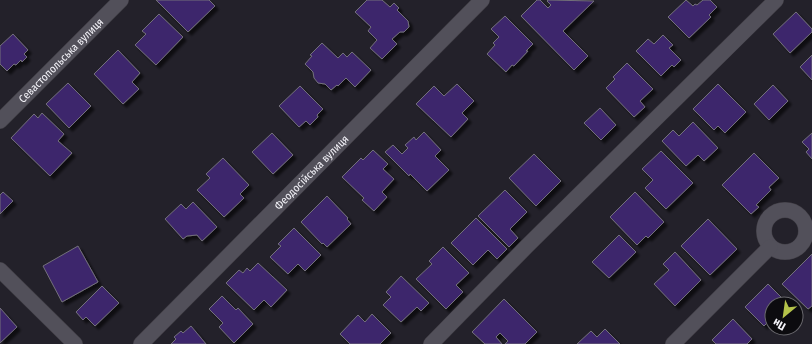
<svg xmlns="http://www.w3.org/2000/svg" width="812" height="344" viewBox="0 0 812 344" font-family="'Fira Sans Condensed',sans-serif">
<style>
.building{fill:#3e266c;stroke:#73707b;filter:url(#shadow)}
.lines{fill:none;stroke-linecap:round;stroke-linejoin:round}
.minor-casing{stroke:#403e45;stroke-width:16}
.minor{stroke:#52505a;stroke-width:15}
.labels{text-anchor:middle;stroke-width:3;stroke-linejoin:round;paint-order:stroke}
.street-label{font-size:11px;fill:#f4f3f9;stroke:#0c0b0f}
</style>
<defs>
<filter id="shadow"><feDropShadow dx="3.5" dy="3.5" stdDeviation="1" flood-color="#0009"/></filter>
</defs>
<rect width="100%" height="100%" fill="#23212a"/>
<path class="building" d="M156,0H209L215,6L188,32Z
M367,0H382L390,7L394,3L399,8L397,10L408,21L409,27L404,32H400L392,39L397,44L382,59L370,48L377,40L368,31L371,27L355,12Z
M537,0H540L548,8L551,5L547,1L548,0L594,1L563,31L588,56L574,70L521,16Z
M686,0L693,6L695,4L697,5L703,0H710L717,7L709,15L711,17L689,38L668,17Z
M796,12L812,29V32L790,53L773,34Z
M159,14L183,37L156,65L135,45L146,34L142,31Z
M505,16L533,44L526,51H528L514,66L512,65L506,72L487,54L495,45L493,43L499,37L491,29Z
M13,34L28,50L24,54L27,57L22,62L21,60L16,65L14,64L7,71L0,64V46Z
M663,35L673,45L669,48L681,60L674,67L672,65L661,76L636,51L648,39L654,44Z
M322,43L338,58L343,53L347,57L352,52L371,70L355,87L346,78L338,86L337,85L331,90L325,84L318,83L314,78L313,72L305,64L312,56L310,55Z
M118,50L140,73L132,82L139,89L123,104L94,74Z
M812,55V80L800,67Z
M627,63L653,89L640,101L645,107L634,117L606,88L615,79L613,77Z
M68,83L91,106L69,128L46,104Z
M457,84L474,101L462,113L468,119L451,137L416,104L434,86L444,96Z
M718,84L746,112L725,133L718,126L714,130L693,109Z
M773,85L788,101L769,120L754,104Z
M300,86L323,109L317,115L318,117L310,125L306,121L299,127L279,106Z
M600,108L616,125L601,140L584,123Z
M42,113L64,134L58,141L72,153L50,176L11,138L34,114L38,118Z
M693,122L718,148L704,161L698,155L686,166L662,141L673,130L679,136Z
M424,132L441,150L435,156L449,170L427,191L410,174L409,176L385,152L393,145L402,154L408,148L405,145L414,137L416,140Z
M272,133L293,155L273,174L252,152Z
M812,133V159L806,152L809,149L802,142Z
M373,150L388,164L383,169L394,179L382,192L387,197L374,211L362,200L364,198L342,177L361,158L363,160Z
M661,151L693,183L666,209L645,188L653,180L642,169Z
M754,153L779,178L769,187L771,190L756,205L759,207L751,214L722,185Z
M534,154L561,181L536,206L509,178Z
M223,158L249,185L240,194L244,198L224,217L197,190L210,178L206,174Z
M505,190L527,212L510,229L518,238L509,247L478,216Z
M3,192L13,201L0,214V195Z
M635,192L664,222L648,238L646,236L637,245L610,217Z
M327,196L348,218L347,219L351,224L327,247L323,243L322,244L301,222Z
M193,202L217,227L202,241L197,235L187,236L183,239L165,219L181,204L186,209Z
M476,218L507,249L497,259L488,250L473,265L451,243Z
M708,219L737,249L710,275L681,246Z
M294,228L321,255L305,271L298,264L288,274L270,257L281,246L278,244Z
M619,235L636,252L609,278L592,262Z
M78,246L98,282L62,302L43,266Z
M443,247L469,273L456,285L463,292L446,309L416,279L432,264L429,261Z
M675,252L701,280L675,306L654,284L669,270L663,264Z
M812,254V306L808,309L782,284Z
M258,263L287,290L271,307L264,300L254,310L226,283L239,270L243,273L247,268L250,271Z
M401,276L429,303L421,311L417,307L401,322L383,305L391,297L386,292Z
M768,284L787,303L772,304V318L764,326L745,307Z
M102,286L119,303L95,326L86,317L83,320L76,312Z
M222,296L236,310L238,308L253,324L234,343L219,327L223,323L209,309Z
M504,299L537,332L525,344H505L508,341L500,333L496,337L502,344H485L472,332Z
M0,308L17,327L0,343Z
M372,314L391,333L380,344H350L340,334L358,315L365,322Z
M733,319L752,339L747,344H716L712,340Z
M191,326L206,344H171L176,339L174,337L181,331L183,333Z
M605,329L620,344H577L591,331L597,337Z"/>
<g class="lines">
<defs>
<g id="minor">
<path id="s1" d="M0,121L121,0"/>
<circle cx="785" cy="231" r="21"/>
<path d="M0,270L75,344"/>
<path id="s2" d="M141,344L482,0"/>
<path d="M431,344L526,247L776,0"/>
<path d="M673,344L770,247"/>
</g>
</defs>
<use href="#minor" class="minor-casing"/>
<use href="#minor" class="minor"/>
</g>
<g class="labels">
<g class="street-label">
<text dy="4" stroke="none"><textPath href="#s1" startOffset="86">Севастопольська вулиця</textPath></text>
<text dy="4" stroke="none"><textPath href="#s2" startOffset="242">Феодосійська вулиця</textPath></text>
</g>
</g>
<g transform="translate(784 316) rotate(209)"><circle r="19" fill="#0c0b0f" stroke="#69686d"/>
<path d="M0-3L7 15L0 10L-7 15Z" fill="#b4c24a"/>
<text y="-6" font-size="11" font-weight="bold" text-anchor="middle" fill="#f4f3f9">Пн</text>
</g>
</svg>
